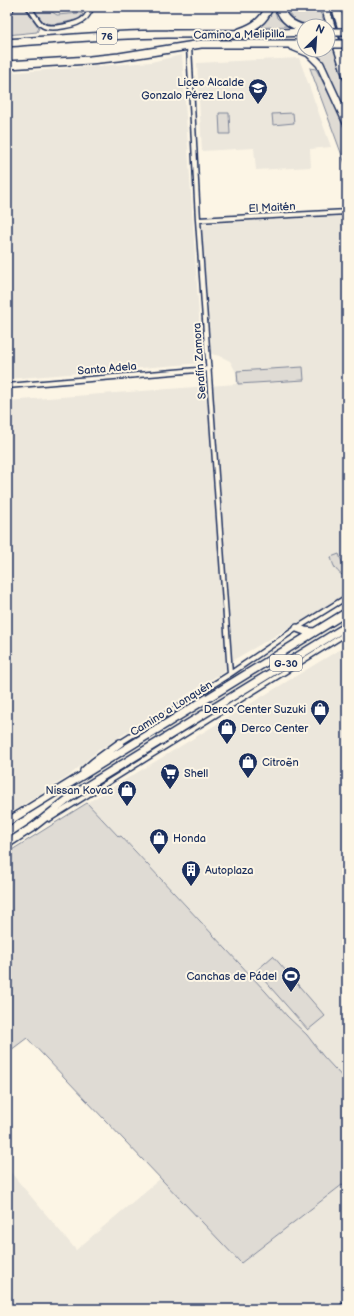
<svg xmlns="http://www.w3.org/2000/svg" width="354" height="1316" viewBox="0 0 354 1316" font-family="'Balsamiq Sans',sans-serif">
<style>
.built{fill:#ece7dc}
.green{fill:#dfdbd4;stroke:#7d8599}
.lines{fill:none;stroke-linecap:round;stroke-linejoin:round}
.minor-casing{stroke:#1b2f5e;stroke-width:7}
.primary-casing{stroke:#1b2f5e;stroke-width:10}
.motorway-casing{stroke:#1b2f5e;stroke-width:11}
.minor{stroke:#fcf5e5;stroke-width:4}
.primary{stroke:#fcf5e5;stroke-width:7}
.motorway{stroke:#fcf5e5;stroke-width:8}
.primary-bridge-casing{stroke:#1b2f5e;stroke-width:10;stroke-linecap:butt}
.primary-bridge{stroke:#fcf5e5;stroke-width:7}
.labels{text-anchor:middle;stroke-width:4;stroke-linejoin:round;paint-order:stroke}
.shield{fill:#fcf5e5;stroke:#5e6a86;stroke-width:1}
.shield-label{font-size:10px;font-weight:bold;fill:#1b2f5e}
.street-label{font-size:11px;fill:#1b2f5e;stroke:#fcf5e5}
.poi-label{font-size:11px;fill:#1b2f5e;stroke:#fcf5e5;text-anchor:start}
</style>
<rect width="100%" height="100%" fill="#fcf5e5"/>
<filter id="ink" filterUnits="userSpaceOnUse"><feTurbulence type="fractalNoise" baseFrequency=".025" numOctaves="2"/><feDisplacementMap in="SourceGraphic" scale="8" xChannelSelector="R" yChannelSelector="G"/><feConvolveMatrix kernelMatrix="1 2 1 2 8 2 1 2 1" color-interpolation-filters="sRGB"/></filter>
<g filter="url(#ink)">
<path class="built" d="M182,55L202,363L7,379V73L151,62Z
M299,58L331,147L310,149L311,167L256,170L254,148L202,151L197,63Z
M347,211V594L235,659L223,672L97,751L69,776L7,815V401L236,384V372L230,361L220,356L211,354L202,225Z
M347,645V1082L323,1056L307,1035L287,1016L266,992L122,836L119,837L87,803Z
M7,1168L76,1250L161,1178L241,1263L347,1181V1309H7Z"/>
<path class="green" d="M15,7H24L39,28L37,32L7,35V22Z
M32,7H44L57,15L80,13L83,14L79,19C70,21 52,27 44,22C40,19 36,11 32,7Z
M271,7H274L277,18L288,26L256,28Z
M285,7H318L325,24C306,23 294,27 285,7Z
M328,49H335L347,91V114L327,70L319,58L309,50H328Z
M310,68L316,69L347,128V169Z
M219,113H229L230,134H220Z
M293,113L294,123L273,125L272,114Z
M303,367L304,380L238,384L237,371Z
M339,554L346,574L342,575C335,570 333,565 331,557Z
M87,803L119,837L121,836L266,992L287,1016L307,1035L323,1056L347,1082V1181L241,1263L27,1038L7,1053V853Z
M273,956L325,1016L308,1030L256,971Z"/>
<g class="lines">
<defs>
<path id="minor" d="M29,7C33,13 37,21 42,25C50,31 78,25 85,18C88,15 90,11 92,7
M7,16L12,7
M189,46L198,220L230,674
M198,220L347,212
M7,386L209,369
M120,743L230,674L297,628L347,597
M49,819L347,633
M340,1309L347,1303"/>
<path id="primary" d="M279,7C283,20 292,25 304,29
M325,7L347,77
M240,32C254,27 264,21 269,7
M7,43C60,39 114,34 168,34C213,33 258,35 304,32
M292,46L309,53L320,64L347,123
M7,65L90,60L119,57L201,44H304
M297,628L305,631L314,632
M84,771L94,762L120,743
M7,822L347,612
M7,844L33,827L71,797L87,786L347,626"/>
<path id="motorway" d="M336,7L347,44"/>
</defs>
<use href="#minor" class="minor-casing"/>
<use href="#primary" class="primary-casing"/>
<use href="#motorway" class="motorway-casing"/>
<use href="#minor" class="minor"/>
<use href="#primary" class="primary"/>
<use href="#motorway" class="motorway"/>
<defs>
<path id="primary-bridge" d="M328,32H347
M330,44H347"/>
</defs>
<use href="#primary-bridge" class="primary-bridge-casing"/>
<use href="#primary-bridge" class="primary-bridge"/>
</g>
</g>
<defs>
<symbol id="school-pin" viewBox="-11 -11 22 30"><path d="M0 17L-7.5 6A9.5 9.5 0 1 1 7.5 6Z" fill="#1b2f5e" stroke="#fcf5e5"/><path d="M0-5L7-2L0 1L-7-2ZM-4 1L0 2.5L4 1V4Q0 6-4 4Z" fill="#fff"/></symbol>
<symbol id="shop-pin" viewBox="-11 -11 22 30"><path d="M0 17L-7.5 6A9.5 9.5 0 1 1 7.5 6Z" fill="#1b2f5e" stroke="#fcf5e5"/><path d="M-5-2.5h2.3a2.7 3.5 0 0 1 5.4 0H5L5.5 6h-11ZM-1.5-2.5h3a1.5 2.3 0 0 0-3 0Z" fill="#fff"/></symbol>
<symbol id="supermarket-pin" viewBox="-11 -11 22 30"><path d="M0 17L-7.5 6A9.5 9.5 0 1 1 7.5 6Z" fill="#1b2f5e" stroke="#fcf5e5"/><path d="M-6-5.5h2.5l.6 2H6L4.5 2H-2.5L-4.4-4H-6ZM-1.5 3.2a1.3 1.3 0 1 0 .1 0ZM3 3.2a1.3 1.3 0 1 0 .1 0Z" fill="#fff"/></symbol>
<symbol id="building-pin" viewBox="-11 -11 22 30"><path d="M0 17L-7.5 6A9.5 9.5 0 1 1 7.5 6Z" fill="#1b2f5e" stroke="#fcf5e5"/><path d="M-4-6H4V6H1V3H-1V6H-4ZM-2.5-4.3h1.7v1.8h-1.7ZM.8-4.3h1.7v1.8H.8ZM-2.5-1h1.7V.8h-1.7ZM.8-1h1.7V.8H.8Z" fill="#fff"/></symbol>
<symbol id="stadium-pin" viewBox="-11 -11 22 30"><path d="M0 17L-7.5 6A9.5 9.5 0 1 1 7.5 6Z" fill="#1b2f5e" stroke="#fcf5e5"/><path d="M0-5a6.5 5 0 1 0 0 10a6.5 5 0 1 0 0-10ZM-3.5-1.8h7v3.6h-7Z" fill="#fff"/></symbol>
</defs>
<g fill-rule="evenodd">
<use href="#school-pin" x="247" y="77" width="22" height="30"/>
<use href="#shop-pin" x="309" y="698" width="22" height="30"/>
<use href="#shop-pin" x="216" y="717" width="22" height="30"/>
<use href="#shop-pin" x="237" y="751" width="22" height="30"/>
<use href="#supermarket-pin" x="159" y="762" width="22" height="30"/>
<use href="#shop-pin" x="116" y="779" width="22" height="30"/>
<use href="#shop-pin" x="148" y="827" width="22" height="30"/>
<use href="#building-pin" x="180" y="859" width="22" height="30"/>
<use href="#stadium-pin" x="280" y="965" width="22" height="30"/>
</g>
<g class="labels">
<g class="shield">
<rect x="97" y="28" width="20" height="16" rx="3"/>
<rect x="270" y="655" width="32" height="16" rx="3"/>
</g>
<g class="shield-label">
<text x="107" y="40">76</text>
<text x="286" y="667">G-30</text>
</g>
<g class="street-label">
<text transform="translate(239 34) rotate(-1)" y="4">Camino a Melipilla</text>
<text transform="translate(272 207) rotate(-3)" y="4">El Maitén</text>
<text transform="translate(199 361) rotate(-94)" y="4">Serafín Zamora</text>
<text transform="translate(107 368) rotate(-5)" y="4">Santa Adela</text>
<text transform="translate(171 708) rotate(-32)" y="4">Camino a Lonquén</text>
</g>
<g class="poi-label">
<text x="244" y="86" text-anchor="end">Liceo Alcalde<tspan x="244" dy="13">Gonzalo Pérez Llona</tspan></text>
<text x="306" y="713" text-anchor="end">Derco Center Suzuki</text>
<text x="241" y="732">Derco Center</text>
<text x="262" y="766">Citroën</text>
<text x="184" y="777">Shell</text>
<text x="113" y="794" text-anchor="end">Nissan Kovac</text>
<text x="173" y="842">Honda</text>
<text x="205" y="874">Autoplaza</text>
<text x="277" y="980" text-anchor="end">Canchas de Pádel</text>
</g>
</g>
<rect width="354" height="1316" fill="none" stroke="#fcf5e5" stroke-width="24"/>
<rect x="12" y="12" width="330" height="1292" fill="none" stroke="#1b2f5e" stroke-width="1.5" filter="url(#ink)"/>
<g transform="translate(316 38) rotate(25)"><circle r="19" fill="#fcf5e5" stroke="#a2a6af"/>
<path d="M0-3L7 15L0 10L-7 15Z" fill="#1b2f5e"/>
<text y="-6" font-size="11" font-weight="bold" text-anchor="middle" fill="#1b2f5e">N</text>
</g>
</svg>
